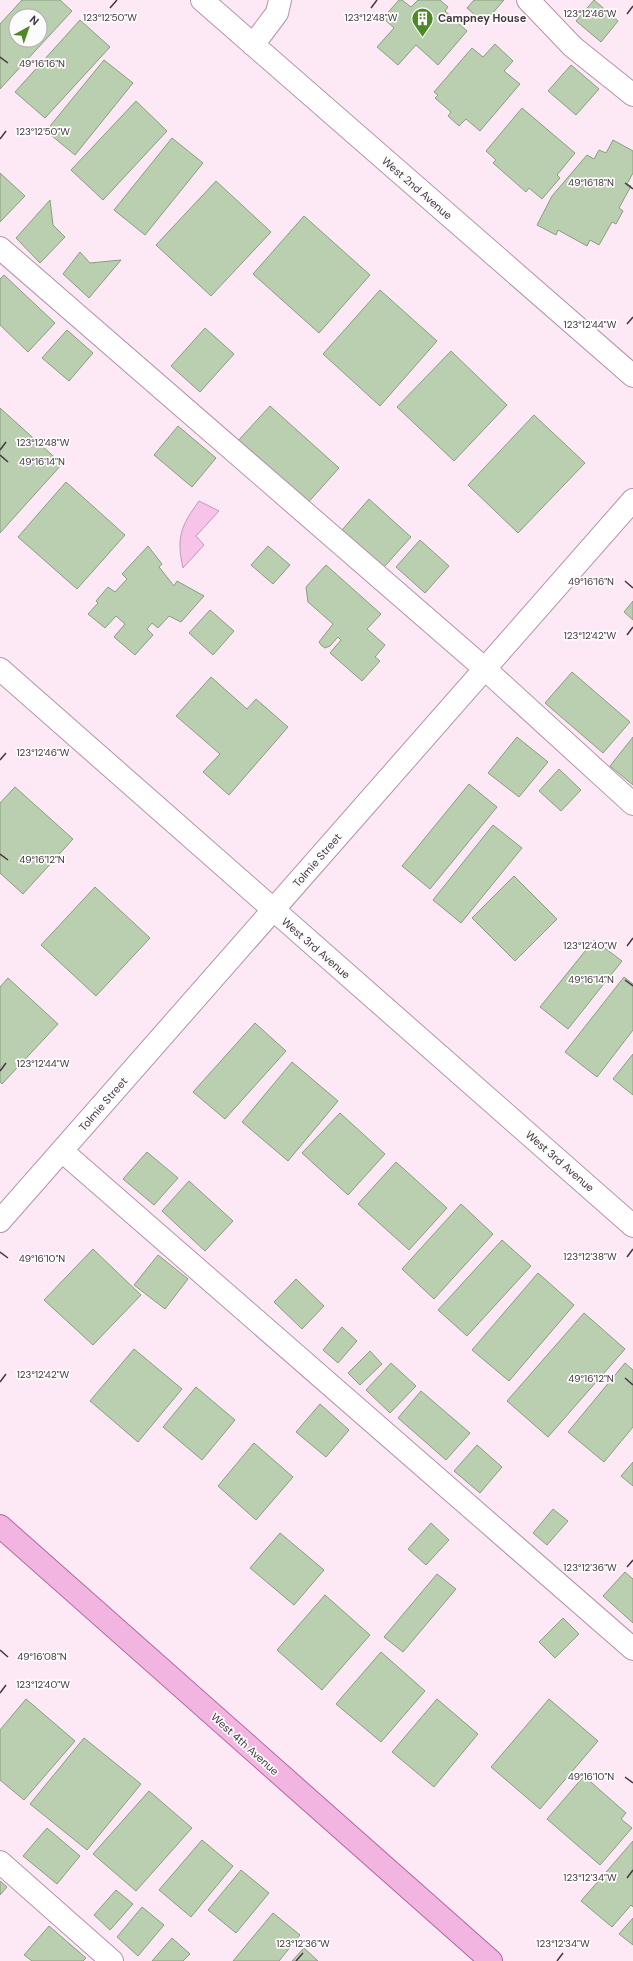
<svg xmlns="http://www.w3.org/2000/svg" width="633" height="1961" viewBox="0 0 633 1961" font-family="'DM Sans',sans-serif">
<style>
.water{fill:#f8c3e8;stroke:#c299b6}
.building{fill:#b9cfaf;stroke:#899e7f;fill-rule:evenodd}
.lines{fill:none;stroke-linecap:round;stroke-linejoin:round}
.minor-casing{stroke:#b493a9;stroke-width:24}
.major-casing{stroke:#b0689c;stroke-width:24}
.minor{stroke:#fff;stroke-width:22}
.major{stroke:#f2b4e1;stroke-width:22}
.ticks{fill:none;stroke:#453740;stroke-width:1.5}
.labels{text-anchor:middle;stroke-width:3.5;stroke-linejoin:round;paint-order:stroke}
.poi-label{font-size:11px;font-weight:bold;fill:#453740;stroke:#fcfcfc;text-anchor:start}
.street-label{font-size:11px;fill:#453740;stroke:#fcfcfc}
.ticks-label{font-size:10px;text-anchor:middle;fill:#453740;stroke:#fcfcfc;stroke-width:3.5;stroke-linejoin:round;paint-order:stroke}
</style>
<rect width="100%" height="100%" fill="#fde8f6"/>
<path class="water" d="M199,501L219,511L196,536L204,545L183,568C176,537 181,526 199,501Z"/>
<path class="building" d="M22,0H60L72,11L0,89V24ZM16,16H40V40H16Z
M399,0H402L411,7L418,0H440L448,7L445,11L467,31L438,65L416,45L398,65L377,47L394,28L383,18Z
M474,0H504L484,23L467,8Z
M594,0L618,21L601,42L576,21Z
M80,20L110,47L45,118L15,92Z
M495,44L513,61L504,71L520,84L480,131L466,119L459,126L448,116L451,112L435,98L438,95L434,92L472,48L483,57Z
M104,60L133,83L75,155L46,131Z
M571,65L599,89L576,115L548,91Z
M136,101L167,131L103,200L71,170Z
M522,108L575,153L557,175L560,178L542,199L529,188L526,192L493,163L496,160L486,151Z
M172,138L203,163L145,235L114,210Z
M613,140L633,151V173L627,184L631,186L619,208L623,211L616,224L612,222L599,245L590,240L587,246L558,230L556,235L537,225L552,196L587,155L594,159L599,150L606,153Z
M0,173L25,196L0,222Z
M216,181L271,232L211,296L156,245Z
M50,200L53,225L65,237L40,263L16,238Z
M304,216L370,275L319,333L253,274Z
M80,252L90,263L121,260L89,298L63,274Z
M4,275L55,323L28,352L0,325V279Z
M380,290L437,341L380,406L323,354Z
M205,328L234,354L200,392L171,366Z
M67,330L93,353L69,381L42,358Z
M451,351L507,405L454,461L397,407Z
M270,406L339,468L305,506L236,443Z
M0,408L62,464L0,533Z
M534,415L585,463L518,533L468,485Z
M178,426L216,458L192,487L154,455Z
M66,482L125,535L77,589L18,537Z
M369,499L411,537L384,567L342,530Z
M420,540L449,566L425,593L396,567Z
M148,546L162,564L159,567L174,586L177,581L204,596L181,622L169,616L158,628L152,623L147,629L153,635L135,655L114,637L125,624L116,616L105,628L88,614L98,603L96,601L108,587L115,592L127,579L122,574Z
M268,546L290,565L273,584L251,565Z
M326,565L381,614L367,629L385,645L375,657L380,661L362,681L330,653L341,640L338,637L330,646L325,648L321,645L319,642L333,624L308,602L306,587Z
M633,601V620L624,612Z
M210,610L234,631L213,655L189,633Z
M572,672L630,722L603,753L545,703Z
M211,677L247,709L256,699L288,727L229,795L203,772L220,754L176,716Z
M517,737L548,762L519,797L488,773Z
M633,737V785L610,766Z
M559,769L581,790L561,811L539,791Z
M469,784L497,807L430,889L402,866Z
M15,787L73,839L23,894L0,873V803Z
M493,825L522,848L461,923L433,900Z
M514,876L557,919L515,961L472,918Z
M95,887L150,938L96,996L41,945Z
M594,940L622,961L568,1029L540,1007Z
M624,977L633,984V1030L597,1077L565,1052Z
M8,978L58,1024L2,1084L0,1082V987Z
M255,1023L286,1051L225,1119L193,1092Z
M633,1054V1095L613,1079Z
M292,1062L338,1101L288,1161L242,1122Z
M340,1113L385,1154L348,1195L302,1153Z
M147,1152L178,1178L154,1205L123,1179Z
M396,1162L447,1208L409,1250L358,1204Z
M189,1181L233,1221L205,1251L162,1211Z
M461,1204L493,1234L434,1299L402,1269Z
M502,1240L531,1266L467,1336L438,1310Z
M93,1249L141,1295L93,1345L44,1300Z
M158,1255L188,1279L165,1309L134,1285Z
M538,1273L574,1305L509,1381L472,1350Z
M296,1279L324,1306L302,1329L274,1302Z
M584,1313L625,1349L548,1437L507,1401Z
M342,1327L357,1341L338,1363L323,1350Z
M134,1349L182,1389L138,1442L90,1401Z
M370,1351L382,1364L360,1385L348,1373Z
M391,1363L416,1386L390,1413L366,1390Z
M625,1363L633,1370V1427L604,1462L568,1432Z
M196,1387L235,1420L202,1460L163,1427Z
M421,1391L470,1433L446,1460L398,1418Z
M320,1404L349,1430L326,1457L296,1432Z
M254,1443L293,1477L256,1520L218,1486Z
M477,1445L502,1467L480,1493L454,1471Z
M633,1462V1486L621,1476Z
M553,1509L568,1521L547,1545L533,1533Z
M431,1523L449,1540L426,1565L408,1549Z
M280,1533L324,1570L294,1605L250,1568Z
M625,1572L633,1579V1623L603,1596Z
M437,1574L456,1589L403,1652L384,1637Z
M325,1595L370,1635L322,1690L277,1650Z
M563,1618L579,1634L555,1658L539,1642Z
M381,1652L425,1691L381,1742L336,1704Z
M26,1699L75,1741L24,1800L0,1780V1730Z
M437,1699L478,1734L434,1787L392,1752Z
M549,1699L598,1741L540,1809L491,1767Z
M84,1738L141,1784L87,1850L30,1804Z
M584,1776L626,1813L621,1819L632,1828L600,1865L547,1819Z
M149,1791L192,1828L136,1891L93,1854Z
M47,1828L80,1856L57,1884L23,1856Z
M202,1840L233,1866L191,1917L159,1890Z
M633,1841V1907L631,1905L612,1927L581,1901Z
M241,1870L269,1893L236,1933L208,1910Z
M0,1881L7,1887L0,1895Z
M116,1890L133,1904L110,1930L94,1915Z
M142,1907L164,1925L138,1956L117,1937Z
M273,1913L300,1935L279,1961H233Z
M633,1918V1945L619,1934Z
M49,1926L86,1958L83,1961H32L24,1955Z
M172,1938L190,1954L183,1961H152Z
M304,1948L318,1961H292Z"/>
<g class="lines">
<defs>
<path id="minor" d="M202,0L633,376
M528,0L573,47L633,95
M253,45L277,13L280,0
M0,248L485,669L633,804
M0,669L633,1226
M62,1151L633,1649
M0,1221L633,500
M0,1862L112,1961"/>
<path id="major" d="M0,1526L491,1961"/>
</defs>
<use href="#minor" class="minor-casing"/>
<use href="#major" class="major-casing"/>
<use href="#minor" class="minor"/>
<use href="#major" class="major"/>
</g>
<path class="ticks" d="M110,8L117,0M371,8L377,0M627,14L633,6M0,57L8,63M0,139L6,131M625,183L633,189M627,324L633,317M0,450L6,442M0,455L8,462M625,581L633,588M627,635L633,627M0,760L6,753M0,854L8,860M627,946L633,938M625,980L633,986M0,1071L6,1063M0,1252L8,1258M627,1257L633,1249M625,1378L633,1385M0,1382L6,1374M627,1567L633,1560M0,1650L8,1657M0,1693L6,1685M625,1777L633,1783M627,1878L633,1870M296,1961L303,1953M557,1961L563,1953"/>
<defs>
<symbol id="building-pin" viewBox="-11 -11 22 30"><path d="M0 17L-7.5 6A9.5 9.5 0 1 1 7.5 6Z" fill="#4d8927" stroke="#fcfcfc"/><path d="M-4-6H4V6H1V3H-1V6H-4ZM-2.5-4.3h1.7v1.8h-1.7ZM.8-4.3h1.7v1.8H.8ZM-2.5-1h1.7V.8h-1.7ZM.8-1h1.7V.8H.8Z" fill="#fff"/></symbol>
</defs>
<g fill-rule="evenodd">
<use href="#building-pin" x="410" y="6" width="25" height="34"/>
</g>
<g class="labels">
<g class="poi-label">
<text x="438" y="22">Campney House</text>
</g>
<g class="street-label">
<text transform="translate(417 188) rotate(41)" y="4">West 2nd Avenue</text>
<text transform="translate(317 860) rotate(-49)" y="4">Tolmie Street</text>
<text transform="translate(316 948) rotate(41)" y="4">West 3rd Avenue</text>
<text transform="translate(103 1104) rotate(-49)" y="4">Tolmie Street</text>
<text transform="translate(560 1161) rotate(41)" y="4">West 3rd Avenue</text>
<text transform="translate(245 1744) rotate(42)" y="4">West 4th Avenue</text>
</g>
</g>
<g class="ticks-label">
<text x="590" y="17">123°12'46"W</text>
<text x="110" y="21">123°12'50"W</text>
<text x="371" y="21">123°12'48"W</text>
<text x="42" y="67">49°16'16"N</text>
<text x="43" y="135">123°12'50"W</text>
<text x="591" y="186">49°16'18"N</text>
<text x="590" y="328">123°12'44"W</text>
<text x="43" y="446">123°12'48"W</text>
<text x="42" y="465">49°16'14"N</text>
<text x="591" y="585">49°16'16"N</text>
<text x="590" y="639">123°12'42"W</text>
<text x="43" y="756">123°12'46"W</text>
<text x="42" y="863">49°16'12"N</text>
<text x="590" y="949">123°12'40"W</text>
<text x="591" y="983">49°16'14"N</text>
<text x="43" y="1067">123°12'44"W</text>
<text x="590" y="1260">123°12'38"W</text>
<text x="42" y="1262">49°16'10"N</text>
<text x="43" y="1378">123°12'42"W</text>
<text x="591" y="1382">49°16'12"N</text>
<text x="590" y="1571">123°12'36"W</text>
<text x="42" y="1660">49°16'08"N</text>
<text x="43" y="1688">123°12'40"W</text>
<text x="591" y="1780">49°16'10"N</text>
<text x="590" y="1881">123°12'34"W</text>
<text x="303" y="1947">123°12'36"W</text>
<text x="563" y="1947">123°12'34"W</text>
</g>
<g transform="translate(28 28) rotate(40)"><circle r="19" fill="#fcfcfc" stroke="#b3adb1"/>
<path d="M0-3L7 15L0 10L-7 15Z" fill="#4d8927"/>
<text y="-6" font-size="11" font-weight="bold" text-anchor="middle" fill="#453740">N</text>
</g>
</svg>
